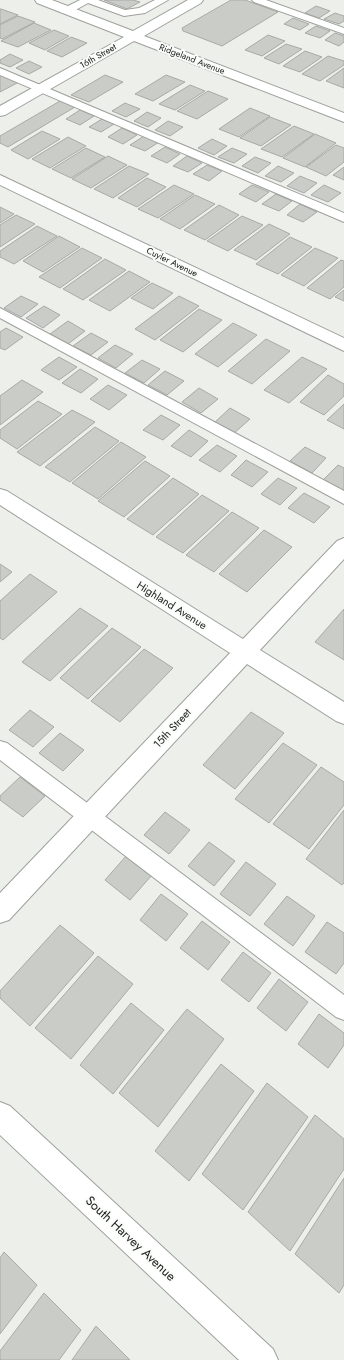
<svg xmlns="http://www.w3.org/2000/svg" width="344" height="1360" viewBox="0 0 344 1360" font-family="Jost,sans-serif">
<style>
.building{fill:#caccc8;stroke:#a8aaa6}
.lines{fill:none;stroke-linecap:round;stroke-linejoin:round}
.service-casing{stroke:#9ea09c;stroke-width:2}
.minor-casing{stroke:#9ea09c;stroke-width:2}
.tertiary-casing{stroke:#9ea09c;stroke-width:2}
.service{fill:#fff;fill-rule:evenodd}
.minor{fill:#fff;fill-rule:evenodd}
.tertiary{fill:#fff;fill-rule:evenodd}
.labels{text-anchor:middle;stroke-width:4;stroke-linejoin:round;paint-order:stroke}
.far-street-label{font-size:9px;fill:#202120;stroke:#f9fcf8}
.street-label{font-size:11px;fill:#202120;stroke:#f9fcf8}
.near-street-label{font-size:13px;fill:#202120;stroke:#f9fcf8}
</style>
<rect width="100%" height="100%" fill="#ecefea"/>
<path class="building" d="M104,0H133L140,2L127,9Z
M231,0H245L278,12L222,46L183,31L182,28Z
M316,6L330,11L319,18L305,13Z
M0,9H1L18,15L0,24Z
M335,13L344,16V21L339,24L324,19Z
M18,16L35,22L2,39L0,38V25Z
M293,18L309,24L300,30L284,24Z
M34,23L51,30L18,47L1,41Z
M316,26L330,31L320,38L305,33Z
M54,30L69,36L45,50L29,43Z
M335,33L344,36V42L339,46L325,40Z
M268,35L285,41L262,56L245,50Z
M71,37L87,43L62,57L47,51Z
M286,44L302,49L279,64L264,58Z
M305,51L322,57L300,72L283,66Z
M10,54L23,60L10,67L0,63V60Z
M328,56L344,61V65L320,81L302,74Z
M29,61L42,67L29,74L16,68Z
M344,68V88L326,81Z
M0,74L19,82L0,92Z
M105,75L123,82L89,102L71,95Z
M166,75L185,82L153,101L135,94Z
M190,85L205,91L175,110L159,104Z
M208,91L228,99L197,119L177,111Z
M60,101L75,107L8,147L0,143V136Z
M125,103L140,109L126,117L112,111Z
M250,108L270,116L239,137L219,129Z
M80,110L94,116L80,125L66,119Z
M147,112L161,118L148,127L134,121Z
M270,117L291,125L261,146L240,138Z
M102,119L114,124L101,132L89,127Z
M168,121L183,127L170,136L155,130Z
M294,126L314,134L282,157L261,149Z
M122,128L137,135L123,144L108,137Z
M42,131L60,139L28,159L11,150Z
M315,134L336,143L305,167L283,158Z
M144,136L159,142L145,151L130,145Z
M68,137L86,146L50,168L32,159Z
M212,139L227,146L214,155L198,148Z
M336,145L344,148V162L326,176L306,167Z
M165,147L180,154L167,163L151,156Z
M86,148L105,157L71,178L52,169Z
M232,148L247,154L234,163L218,157Z
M108,156L127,165L91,188L72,179Z
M187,156L202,163L188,172L173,166Z
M255,157L271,163L258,173L242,166Z
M207,165L222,171L209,181L193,174Z
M129,166L149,174L113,198L94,189Z
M278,166L294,173L281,182L265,176Z
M344,167V180L333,175Z
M300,176L317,183L304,193L287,186Z
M147,178L166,187L137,207L118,198Z
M174,185L194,194L158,218L138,209Z
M252,185L269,192L256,202L239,194Z
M324,185L341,193L328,202L311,195Z
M276,194L292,201L279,211L262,204Z
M195,195L215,204L180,229L160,219Z
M300,204L317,212L303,222L287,215Z
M219,205L239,215L205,240L184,230Z
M0,207L14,214L0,223Z
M16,215L35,224L0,247V225Z
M242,216L263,225L228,251L207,241Z
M269,224L290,234L256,260L234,250Z
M37,226L57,236L14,264L0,257V251Z
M59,236L80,247L43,272L23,261Z
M290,237L312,247L278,274L256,264Z
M82,248L102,258L60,288L39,277Z
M315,248L338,258L304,286L281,275Z
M105,259L126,270L83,300L63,289Z
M341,260L344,261V287L330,299L307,288Z
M129,271L150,282L110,311L89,300Z
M152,283L173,293L153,309L131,298Z
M344,290V301L335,297Z
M21,296L38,304L21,317L4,308Z
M179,296L199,306L155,340L135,329Z
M44,306L60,315L43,328L26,318Z
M199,309L222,320L183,352L160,340Z
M68,321L85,331L68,344L50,334Z
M233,323L257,335L218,367L195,354Z
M6,328L23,337L5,350L0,348V332Z
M91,333L108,342L91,355L73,346Z
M266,339L290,351L252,384L228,371Z
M115,345L133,354L116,368L98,358Z
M59,357L77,367L59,380L41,370Z
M302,357L327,369L289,403L264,390Z
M142,360L160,369L144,383L125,373Z
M80,369L98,379L81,393L62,383Z
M165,371L184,381L167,395L148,385Z
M328,375L344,384V396L324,415L300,402Z
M22,380L43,392L0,425V396Z
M108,385L127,395L109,410L90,399Z
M199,388L218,399L201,413L182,402Z
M38,401L62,414L17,449L0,438V430Z
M344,404V429L327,420Z
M230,408L250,419L233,434L214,423Z
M72,410L95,422L40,466L17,452Z
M161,415L180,425L163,440L143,430Z
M95,427L119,441L70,482L45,467Z
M189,430L208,441L191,457L171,446Z
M121,442L146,457L98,499L72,483Z
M217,445L237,456L220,472L199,460Z
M305,447L326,458L312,473L290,461Z
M246,460L268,472L252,487L231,475Z
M145,461L170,476L124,517L98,501Z
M338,465L344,468V491L323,480Z
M173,478L199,494L153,535L127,519Z
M278,478L297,488L280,505L261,494Z
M304,493L330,507L314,523L288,508Z
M202,495L229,511L183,553L156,537Z
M232,512L259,528L214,572L186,555Z
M264,530L292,547L247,592L219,574Z
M0,564L12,572L0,582Z
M30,574L57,592L3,640L0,638V601Z
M80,608L108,626L50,681L22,662Z
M344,609V660L315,642Z
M112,628L141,647L88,699L60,678Z
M144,649L173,668L120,722L91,701Z
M30,710L54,727L33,747L9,730Z
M251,712L284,733L235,789L203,765Z
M60,733L84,750L63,771L39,753Z
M283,743L317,765L269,823L235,799Z
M321,767L344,782V805L309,849L273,824Z
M20,777L45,796L23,817L0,800V796Z
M344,810V883L342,885L306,859Z
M165,812L190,830L169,854L144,835Z
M209,842L235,861L214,886L188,866Z
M127,855L152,875L130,900L105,880Z
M246,862L276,884L250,916L220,894Z
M161,894L188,914L166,941L140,920Z
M287,896L315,916L293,946L264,924Z
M202,921L230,942L208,970L180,948Z
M327,922L344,933V963L336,974L305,952Z
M60,925L94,953L30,1026L0,998V991Z
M243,952L271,973L249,1002L221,980Z
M98,956L133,984L71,1059L35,1028Z
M279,979L308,1002L286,1031L257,1008Z
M131,1003L164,1030L113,1094L80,1065Z
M187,1009L224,1039L158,1127L119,1093Z
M319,1014L344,1033V1045L328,1068L298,1044Z
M221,1064L254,1091L189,1181L155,1151Z
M267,1083L308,1117L243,1210L202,1174Z
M315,1115L344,1139V1169L290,1251L248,1212Z
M344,1178V1285L339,1293L295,1254Z
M4,1252L37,1285L0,1334V1258Z
M44,1293L81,1330L59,1360H0V1351Z
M96,1326L130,1360H72Z"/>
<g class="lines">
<defs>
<path id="service" d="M80,0H98L125,10L139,8L155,0H168L145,13L124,16L88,3L72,12H64L63,10L64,8Z
M252,0H266L344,28V34L254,2Z
M0,68L344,213V222L0,75Z
M0,308L344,491V504L0,318Z
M0,741L7,743L344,995V1020L336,1017L0,760Z"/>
<path id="minor" d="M0,175L344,338V351L0,185Z
M0,489L7,491L243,639L337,541L344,538V559L260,650L344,702V724L336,721L247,664L9,920L0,923V893L230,653L0,505Z
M0,1102L10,1106L273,1349L278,1360H239L0,1135Z"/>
<path id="tertiary" d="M35,0H52L133,31L188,0H203L201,3L144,36L344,113V122L134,41L5,115L0,116V106L124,37L37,3Z"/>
</defs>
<use href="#service" class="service-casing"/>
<use href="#minor" class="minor-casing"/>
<use href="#tertiary" class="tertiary-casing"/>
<use href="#service" class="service"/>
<use href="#minor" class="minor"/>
<use href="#tertiary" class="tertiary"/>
</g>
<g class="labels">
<g class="far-street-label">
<text transform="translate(98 56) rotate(-30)" y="3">16th Street</text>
<text transform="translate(192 59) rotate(21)" y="3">Ridgeland Avenue</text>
<text transform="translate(172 262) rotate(26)" y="3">Cuyler Avenue</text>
</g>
<g class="street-label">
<text transform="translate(172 605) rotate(32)" y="4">Highland Avenue</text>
<text transform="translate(172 728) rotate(-47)" y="4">15th Street</text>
</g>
<g class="near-street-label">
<text transform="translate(131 1238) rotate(43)" y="5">South Harvey Avenue</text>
</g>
</g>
</svg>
